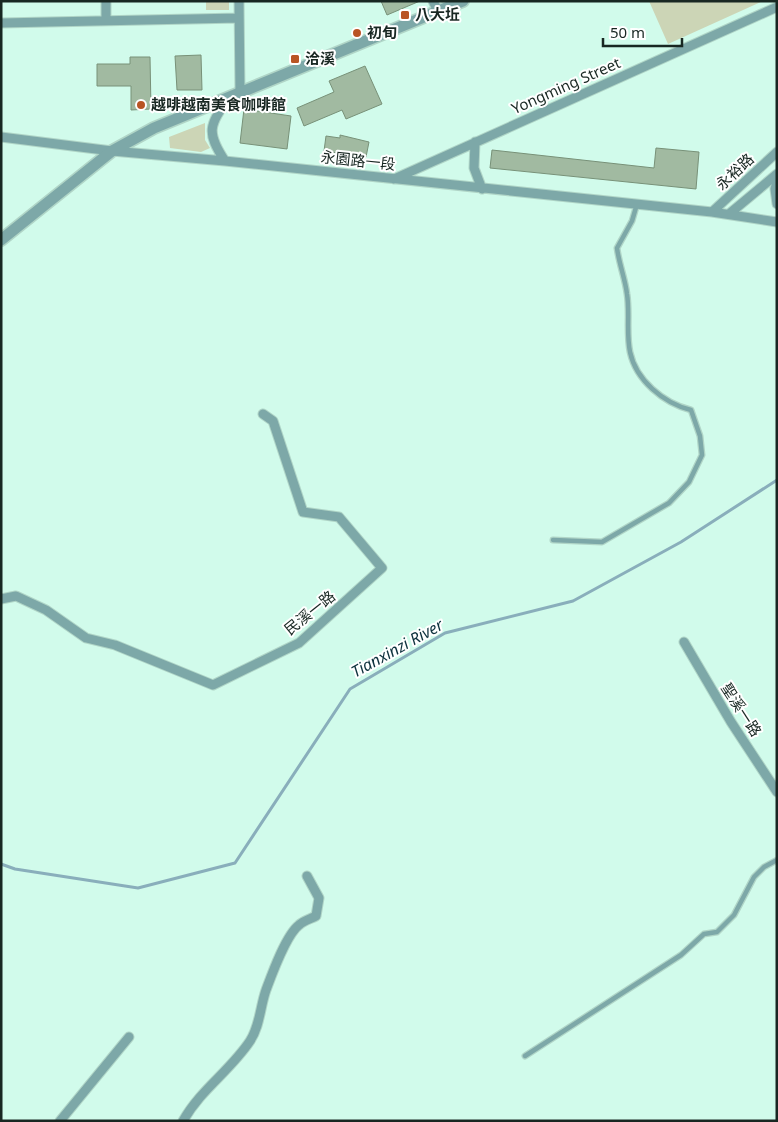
<svg xmlns="http://www.w3.org/2000/svg" width="778" height="1122" viewBox="0 0 778 1122" font-family="'Noto Sans','Noto Sans TC',sans-serif">
<style>
.green{fill:#ccd5b6}
.lines{fill:none;stroke-linecap:round;stroke-linejoin:round}
.stream{stroke:#89aebb;stroke-width:3}
.building{fill:#a1baa1;stroke:#789178}
.service-casing{stroke:#b0d5c7;stroke-width:7}
.minor-casing{stroke:#b0d5c7;stroke-width:11}
.tertiary-casing{stroke:#b0d5c7;stroke-width:14}
.service{stroke:#7da8a8;stroke-width:4.5}
.minor{stroke:#7da8a8;stroke-width:9}
.tertiary{stroke:#7da8a8;stroke-width:11}
.poi-dot{fill:#b95424;stroke:#fff;stroke-width:2}
.labels{text-anchor:middle;stroke-width:4;stroke-linejoin:round;paint-order:stroke}
.poi-label{font-size:15px;font-weight:bold;fill:#182722;stroke:#fff;text-anchor:start}
.street-label{font-size:15px;fill:#182722;stroke:#fff}
.water-label{font-size:16px;font-style:italic;fill:#0e323d;stroke:#fff}
</style>
<rect width="100%" height="100%" fill="#d1fbeb"/>
<path class="green" d="M206,1H229V10H206Z
M649,1H763L668,44Z
M205,123V140L210,148L201,152L170,148L169,137Z"/>
<g class="lines">
<path class="stream" d="M1,864L15,869L138,888L235,863L350,689L445,633L573,601L681,542L777,480"/>
</g>
<path class="building" d="M381,1H420L387,15Z
M201,55L202,90H177L175,56Z
M130,57H150L151,109L131,110V86H97V64H130Z
M365,66L382,104L346,119L342,110L304,126L297,108L334,92L329,81Z
M244,109L291,116L287,149L240,143Z
M340,135L369,142L366,157L324,151L326,136L340,138Z
M656,148L699,152L696,189L490,168L492,150L654,168Z"/>
<g class="lines">
<defs>
<path id="service" d="M553,540L602,542L669,503L689,482L702,455L700,436L691,410C663,403 636,380 630,352C626,333 630,313 627,294C625,278 619,264 617,248L632,221L637,204
M525,1056L681,955L704,934L717,932L734,915L754,877L764,867L777,860"/>
<path id="minor" d="M239,1L240,91
M433,1L438,11
M106,21V1
M1,23L239,18
M1,137L112,151L225,161L712,212L777,222
M475,142L474,168L482,189
M225,161C205,131 210,125 229,97
M394,179L777,7
M777,182L775,189L777,204
M712,212L777,152
M729,214L777,174
M1,599L16,596L46,610L86,638L115,645L213,685L299,643L382,568L339,517L303,512L273,421L263,414
M684,642L731,722L777,792
M60,1121L129,1037
M183,1121C201,1089 230,1071 250,1041C260,1026 260,1007 266,990C272,974 286,935 299,925C303,921 310,919 316,916L319,898L307,876"/>
<path id="tertiary" d="M1,240L112,151L154,128L463,1"/>
</defs>
<use href="#service" class="service-casing"/>
<use href="#minor" class="minor-casing"/>
<use href="#tertiary" class="tertiary-casing"/>
<use href="#service" class="service"/>
<use href="#minor" class="minor"/>
<use href="#tertiary" class="tertiary"/>
</g>
<g class="poi-dot">
<rect x="400" y="10" width="10" height="10" rx="2.5"/>
<circle cx="357" cy="33" r="5"/>
<rect x="290" y="54" width="10" height="10" rx="2.5"/>
<circle cx="141" cy="105" r="5"/>
</g>
<g class="labels">
<g class="poi-label">
<text x="415" y="20">八大坵</text>
<text x="367" y="38">初旬</text>
<text x="305" y="64">洽溪</text>
<text x="151" y="110">越啡越南美食咖啡館</text>
</g>
<g class="street-label">
<text transform="translate(566 86) rotate(-24)" y="5">Yongming Street</text>
<text transform="translate(358 161) rotate(6)" y="5">永園路一段</text>
<text transform="translate(735 172) rotate(-43)" y="5">永裕路</text>
<text transform="translate(310 613) rotate(-39)" y="5">民溪一路</text>
<text transform="translate(741 710) rotate(57)" y="5">聖溪一路</text>
</g>
<g class="water-label">
<text transform="translate(397 648) rotate(-29)" y="6">Tianxinzi River</text>
</g>
</g>
<rect width="778" height="1122" fill="none" stroke="#182722" stroke-width="5"/>
<path d="M603 38v8h79v-8" fill="none" stroke="#182722" stroke-width="2.5"/>
<text x="610" y="38" font-size="15" fill="#182722" stroke="#ffffff" stroke-width="4" paint-order="stroke">50 m</text>
</svg>
